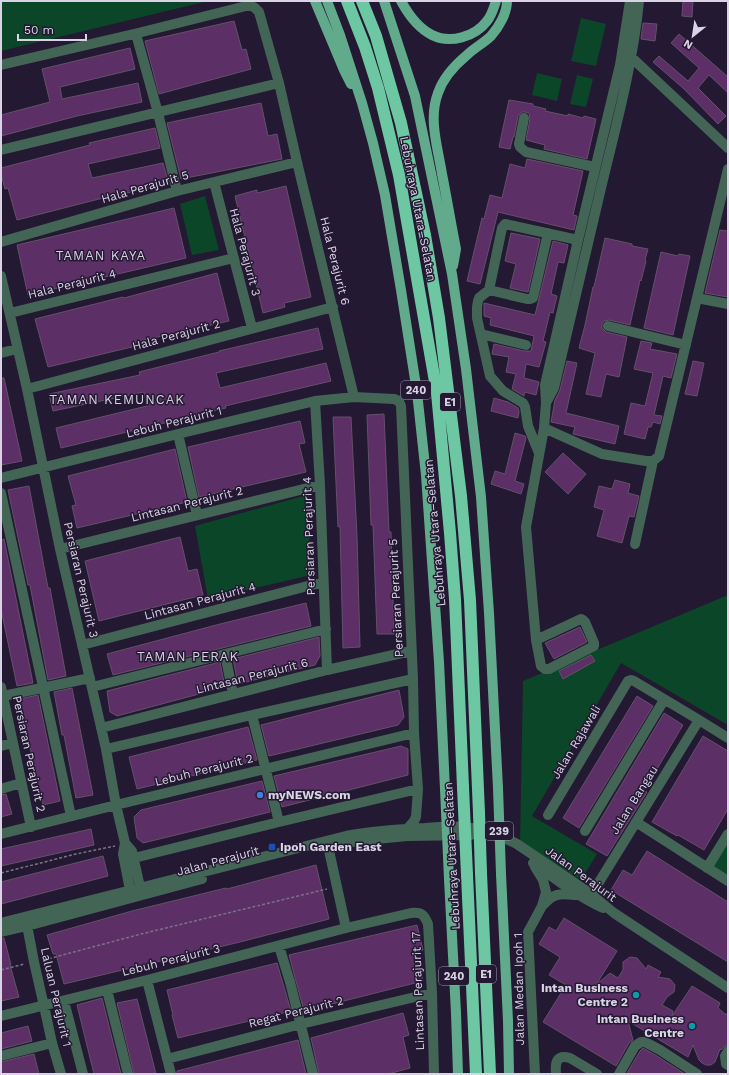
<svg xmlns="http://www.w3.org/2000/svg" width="729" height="1075" viewBox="0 0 729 1075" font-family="'Work Sans',sans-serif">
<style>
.green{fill:#0b4628}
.building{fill:#5c2f66;stroke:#65506a}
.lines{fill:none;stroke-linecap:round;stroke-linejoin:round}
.path{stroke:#7a7287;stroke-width:1.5;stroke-dasharray:3 2;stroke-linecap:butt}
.minor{stroke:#436556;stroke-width:10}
.major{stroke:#61ab8c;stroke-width:10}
.highway{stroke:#6dc7a2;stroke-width:12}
.major-bridge{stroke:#61ab8c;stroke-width:10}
.highway-bridge{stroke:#6dc7a2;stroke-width:12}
.shop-dot{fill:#3f7fe0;stroke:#231932;stroke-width:1.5}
.transit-dot{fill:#1a4fb4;stroke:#231932;stroke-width:1.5}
.culture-dot{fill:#0f9aa8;stroke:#231932;stroke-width:1.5}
.labels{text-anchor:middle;stroke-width:3;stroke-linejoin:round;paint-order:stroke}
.shield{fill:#231932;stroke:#a39baf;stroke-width:1}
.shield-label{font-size:11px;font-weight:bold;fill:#dad3e5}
.street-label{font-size:12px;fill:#dad3e5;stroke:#231932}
.poi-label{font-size:12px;font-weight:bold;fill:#dad3e5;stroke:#231932;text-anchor:start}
.neighbourhood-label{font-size:13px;letter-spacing:1px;fill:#dad3e5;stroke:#231932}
</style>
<rect width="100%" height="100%" fill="#231932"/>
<path class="green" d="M1,1H208L1,51Z
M581,18L606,24L596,66L571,61Z
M537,73L562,79L557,101L532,95Z
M577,75L593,79L586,107L570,104Z
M205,196L219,250L192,255L180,204Z
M307,495L311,575L208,599L195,526Z
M728,595V725L621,663L532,816L597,854L581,880L520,846L523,681Z
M728,836V877L710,867Z"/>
<path class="building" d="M683,1H693L692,17L682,16Z
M234,21L242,50L246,49L251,69L159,94L145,41Z
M643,23L657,24L655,41L641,39Z
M679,34L728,77V93L709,75L698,88L726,116L718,124L683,88L653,62L659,56L688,81L699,68L671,43Z
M130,48L135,69L60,87L62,99L138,83L142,102L77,116L1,136V115L50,102L42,69Z
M509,100L533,104V106L546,109L545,111L568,116V114L583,118L584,116L596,119L587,159L544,149L545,145L526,140L530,119L529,113L525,112H522L518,116L514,137H513L510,149L499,147Z
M261,103L268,136L277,134L282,159L181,179L167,123Z
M155,128L160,148L88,164L92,178L163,163L169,184L99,199L17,220L8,188L5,189L1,174V168L90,145L89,143Z
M527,159L583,171L573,215L577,216L574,230L498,212L480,284L467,281L482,218L484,219L490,195L502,198L510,164L525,168Z
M286,186L311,297L284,303L285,307L263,313L235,196L257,190V193Z
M174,208L186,258L28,295L17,245Z
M720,230L728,231V297L705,293Z
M511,233L540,239L528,292L510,288L516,264L505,261Z
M605,238L632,244V246L648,249L645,260L646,261L641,281L640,280L630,325L609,320L604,321L602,324V328L606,332L627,337L619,377L606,374L601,397L586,394L595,353L579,348L585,325L593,287H594Z
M553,241L568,245L564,263L558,262L551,294L557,296L553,313L550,312L543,341L546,342L539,367L526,364L524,378L539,382L536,395L525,392L524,396L512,389L516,374L506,372L509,357L492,354L494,344L524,351H531L534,336L490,325L491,318L484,316V303L535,315Z
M661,252L678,256L679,254L690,256L673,335L644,328Z
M217,273L229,321L135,342L136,346L48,367L35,319L123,297L124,298Z
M318,328L323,349L216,373L220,388L326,363L331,381L225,406L226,408L61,448L56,428L147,406L144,392L53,411L49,394L140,375L139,372L219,352V351Z
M641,341L652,343L650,349L677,354L671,378L663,376L654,415L662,416L660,424L653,422L651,427H648L645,439L624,434L631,403L645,406L653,373L634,369Z
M567,361L577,363L566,413L619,426L615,444L573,434L575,427L551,422L555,400L560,390Z
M693,361L704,363L697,396L685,394Z
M1,378H4L22,461L1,465Z
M494,398L508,402L518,408L519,412L518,418L491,411Z
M384,414L389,532H391L394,634H377L373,525H371L367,415Z
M333,417H351L357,536L360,647L343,648L340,526L338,527Z
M300,421L305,443L299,444L306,472L199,497L188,447Z
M515,433L525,436L526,438L515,481L524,484L521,494L491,484L495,471L505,474Z
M175,449L187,502L77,528L72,506L76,505L68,476Z
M563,453L586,474L568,494L545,472Z
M615,480L630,484L628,493L639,496L634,517L629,516L622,543L597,536L604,510L594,507L599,486L612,489Z
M29,486L48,588H50L66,676L48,680L30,585H28L8,490Z
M180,537L188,571L197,569L203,595L99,621L85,561Z
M4,539L33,683L17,686L1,609V540Z
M306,603L311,626L113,675L107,654L220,624Z
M580,627L587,642L554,659L545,643Z
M319,637L320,656L315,665L238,684L233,659Z
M591,655L595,661L563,679L559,671Z
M220,662L225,687L117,716L110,712L107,691Z
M72,688L93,795L76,798L64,735H62L54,692Z
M399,690L404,717L398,725L269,756L261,725Z
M38,695L60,801L43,805L19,699Z
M637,696L653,706L579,828L563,818Z
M664,713L683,725L644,791L647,792L607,856L586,844Z
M248,727L257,760L137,789L129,757Z
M703,736L728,751V809L704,850L678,835L677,836L652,822Z
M401,746L408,749V775L282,807L274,776Z
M262,781L270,812L143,843L137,838L134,817L141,810Z
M6,794L12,814L1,817V795Z
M91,829L94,845L1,866V849Z
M647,851L728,902V962L611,890L623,870L632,875Z
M103,856L108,876L1,904V882Z
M316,865L329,919L240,942L64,984L56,954H53L47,935L132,911L226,888L227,889Z
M564,918L617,951L596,985L610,973L618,978L623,970V962L630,957L637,958L646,969L648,965L661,972L658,977L670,979L675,985L674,992L667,997L662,1005L673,1011L672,1016L692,986L720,1003L718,1008L725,1014H728V1045L725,1046L721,1050L720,1049L715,1062L711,1065H706L702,1063L699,1060L693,1045L688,1057L628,1021L633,1040L629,1043L616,1066L543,1022L566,985L549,975L560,957L539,944L549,927L556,931Z
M417,925L423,950L415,952L423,981L304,1011L289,955Z
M1,938H4L11,965H10L19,997L1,1001Z
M277,963L291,1011L178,1038L172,1015H173L167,990Z
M102,998L121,1074H94L77,1005Z
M137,999L156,1074H134L117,1003Z
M403,1013L409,1035L403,1037L410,1068L388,1074H319L311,1038Z
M28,1026L32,1041L1,1049V1033Z
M298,1040L306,1074H177V1071Z
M643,1048L657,1056L685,1074H628L627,1073L640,1051Z
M34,1054L39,1074H1V1062Z"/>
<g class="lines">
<path class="path" d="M1,873L76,854L115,846
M44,960L141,934L327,889
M1,970L24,964"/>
<path class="minor" d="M136,34L158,113L177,191
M631,57L728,148
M1,65L138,33L250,5L255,8L259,12L279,83L297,162L354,397L394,399L399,401L401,406L413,679L414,733L418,789L416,817L414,821L407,829
M524,118L519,144L520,147L526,152L595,167
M1,150L279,83
M214,182L252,328
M1,242L177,191L297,162
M1,276L27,389L60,549L106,749L116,805L125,843L132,851L140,887
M489,290L527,299H530L533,298L548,233
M697,298L728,304
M10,313L234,258
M608,326L686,345
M481,334L526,345
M1,353L17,349
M27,389L333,307
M315,401L320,485L327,670
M546,403L554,388C570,321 585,254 601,188C616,126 633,64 639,1
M544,428L602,454L646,461H653L659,456L728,169
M178,434L197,515
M539,453L528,426L525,407L523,403L503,391L490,376L477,318V307L478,301L479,298L489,290L502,228L505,224L578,240
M1,478L178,434L315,401L354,397
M1,493L71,816
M635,544L653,461
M60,549L320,485
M536,640L581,619L583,620L585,622L594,643V646L592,647L549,669H545L541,666L536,640L526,527L544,428L546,403L545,385L578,240L620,65L630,1
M82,645L323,582
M225,654L233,694
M1,687L31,827
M92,687L326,629
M3,696L90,678
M252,715L279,822
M101,728L327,670L411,651
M1,746L13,743
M106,749L252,715L413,679
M1,789L21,783
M548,815L628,681L631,680L634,681L699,720L728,738
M636,822L728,881
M585,831L664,700
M1,834L116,805L414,733
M125,843L123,854L130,890L134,893
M332,845L366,840L407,836L471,835
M328,846L346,928
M134,858L279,822L418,789
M533,863C556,879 577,896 603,908
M707,868L728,834
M588,900L699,720
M543,905C555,892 560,894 577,895
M26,920L34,962L44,1006L52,1043L61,1074
M1,923L346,836C372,831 398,829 425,828C440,827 456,825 471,828C486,831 503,837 517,844L591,894L614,913L728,988
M1,932L27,926L202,879
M279,946L290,982L313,1074
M147,980L171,1074
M107,990L128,1074
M64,1001L83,1074
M1,1016L147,980L346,928L411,913C421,912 424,914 428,924L432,993L434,1074
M728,1051L725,1056L726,1064L728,1065
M1,1056L52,1043
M167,1059L301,1024L432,993
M535,1074L528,932L542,906L546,892L543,880L535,867
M556,1074C555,1063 556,1054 570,1058L597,1074
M619,1074L635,1046L641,1042H645L660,1050L697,1074"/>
<path class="major" d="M315,1L344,70L351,84
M327,1L340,35L362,103L373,143L385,195L401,290L417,392L426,475L439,662L445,789
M384,1L415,96L452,274L466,369L481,497L489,613L498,788
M401,1C408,14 418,28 432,35C450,44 475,37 487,21C492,15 494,7 496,1
M453,266L456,249C451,224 447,199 442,174C438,148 428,119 438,93C443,78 455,65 467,55C474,48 484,43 491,36C499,27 507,13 507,1
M501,874L508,1021L509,1074
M449,879L456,1013L458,1074"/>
<path class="highway" d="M347,1L365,47L378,88L399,175L437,393L450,533L455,599L463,787
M362,1L376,36L401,123L425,235L439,318L461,496L470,600L479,813
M481,873L490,1074
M467,875L476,1074"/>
<path class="major-bridge" d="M498,788L501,874
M445,789L449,879"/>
<path class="highway-bridge" d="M463,787L467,875
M479,813L481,873"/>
</g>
<circle class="shop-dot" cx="260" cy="795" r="4"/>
<rect class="transit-dot" x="268" y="843" width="8" height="8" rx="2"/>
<g class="culture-dot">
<circle cx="636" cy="995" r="4"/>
<circle cx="692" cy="1026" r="4"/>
</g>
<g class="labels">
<g class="shield">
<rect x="401" y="381" width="30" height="18" rx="3"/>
<rect x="440" y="393" width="20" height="18" rx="3"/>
<rect x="485" y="822" width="28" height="18" rx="3"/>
<rect x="476" y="965" width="20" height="18" rx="3"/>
<rect x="439" y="967" width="30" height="18" rx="3"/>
</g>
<g class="shield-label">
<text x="416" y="394">240</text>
<text x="450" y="406">E1</text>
<text x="499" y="835">239</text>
<text x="486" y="978">E1</text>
<text x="454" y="980">240</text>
</g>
<g class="street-label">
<text transform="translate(145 187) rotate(-16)" y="4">Hala Perajurit 5</text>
<text transform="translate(418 209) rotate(79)" y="4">Lebuhraya Utara–Selatan</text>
<text transform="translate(245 252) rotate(75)" y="4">Hala Perajurit 3</text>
<text transform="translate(335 261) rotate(76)" y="4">Hala Perajurit 6</text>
<text transform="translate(72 284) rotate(-14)" y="4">Hala Perajurit 4</text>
<text transform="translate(176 335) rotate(-15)" y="4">Hala Perajurit 2</text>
<text transform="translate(174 422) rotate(-14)" y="4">Lebuh Perajurit 1</text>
<text transform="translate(187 504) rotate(-14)" y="4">Lintasan Perajurit 2</text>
<text transform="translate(435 533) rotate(-95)" y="4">Lebuhraya Utara–Selatan</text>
<text transform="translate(309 536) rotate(-92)" y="4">Persiaran Perajurit 4</text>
<text transform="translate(81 580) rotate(77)" y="4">Persiaran Perajurit 3</text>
<text transform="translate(396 598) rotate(-93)" y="4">Persiaran Perajurit 5</text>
<text transform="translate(200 601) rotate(-15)" y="4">Lintasan Perajurit 4</text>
<text transform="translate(252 676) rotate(-14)" y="4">Lintasan Perajurit 6</text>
<text transform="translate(576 742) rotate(-59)" y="4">Jalan Rajawali</text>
<text transform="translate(29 754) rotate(78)" y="4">Persiaran Perajurit 2</text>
<text transform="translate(204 770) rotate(-14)" y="4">Lebuh Perajurit 2</text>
<text transform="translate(634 800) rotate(-58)" y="4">Jalan Bangau</text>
<text transform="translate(452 856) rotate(-93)" y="4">Lebuhraya Utara–Selatan</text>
<text transform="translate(218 861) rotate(-15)" y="4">Jalan Perajurit</text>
<text transform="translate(581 874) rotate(36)" y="4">Jalan Perajurit</text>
<text transform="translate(171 960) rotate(-14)" y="4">Lebuh Perajurit 3</text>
<text transform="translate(519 989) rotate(-91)" y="4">Jalan Medan Ipoh 1</text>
<text transform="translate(418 991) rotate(-92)" y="4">Lintasan Perajurit 17</text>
<text transform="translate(56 997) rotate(77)" y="4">Laluan Perajurit 1</text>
<text transform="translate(296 1012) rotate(-14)" y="4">Regat Perajurit 2</text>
</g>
<g class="poi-label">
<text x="268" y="799">myNEWS.com</text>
<text x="280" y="851">Ipoh Garden East</text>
<text x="628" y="992" text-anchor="end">Intan Business<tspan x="628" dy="14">Centre 2</tspan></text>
<text x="684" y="1023" text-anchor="end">Intan Business<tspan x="684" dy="14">Centre</tspan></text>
</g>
<g class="neighbourhood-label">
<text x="101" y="260">TAMAN KAYA</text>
<text x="117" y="404">TAMAN KEMUNCAK</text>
<text x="188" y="661">TAMAN PERAK</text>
</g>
</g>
<rect width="729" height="1075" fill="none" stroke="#dad3e5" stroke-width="4"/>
<g transform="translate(693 36) rotate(210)" stroke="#231932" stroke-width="3" paint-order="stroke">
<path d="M0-3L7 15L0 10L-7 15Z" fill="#dad3e5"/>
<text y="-6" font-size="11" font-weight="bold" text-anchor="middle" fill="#dad3e5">N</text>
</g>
<path d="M18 34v6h68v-6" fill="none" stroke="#dad3e5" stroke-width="2"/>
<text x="24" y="34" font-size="12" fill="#dad3e5" stroke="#231932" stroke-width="3" paint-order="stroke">50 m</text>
</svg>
